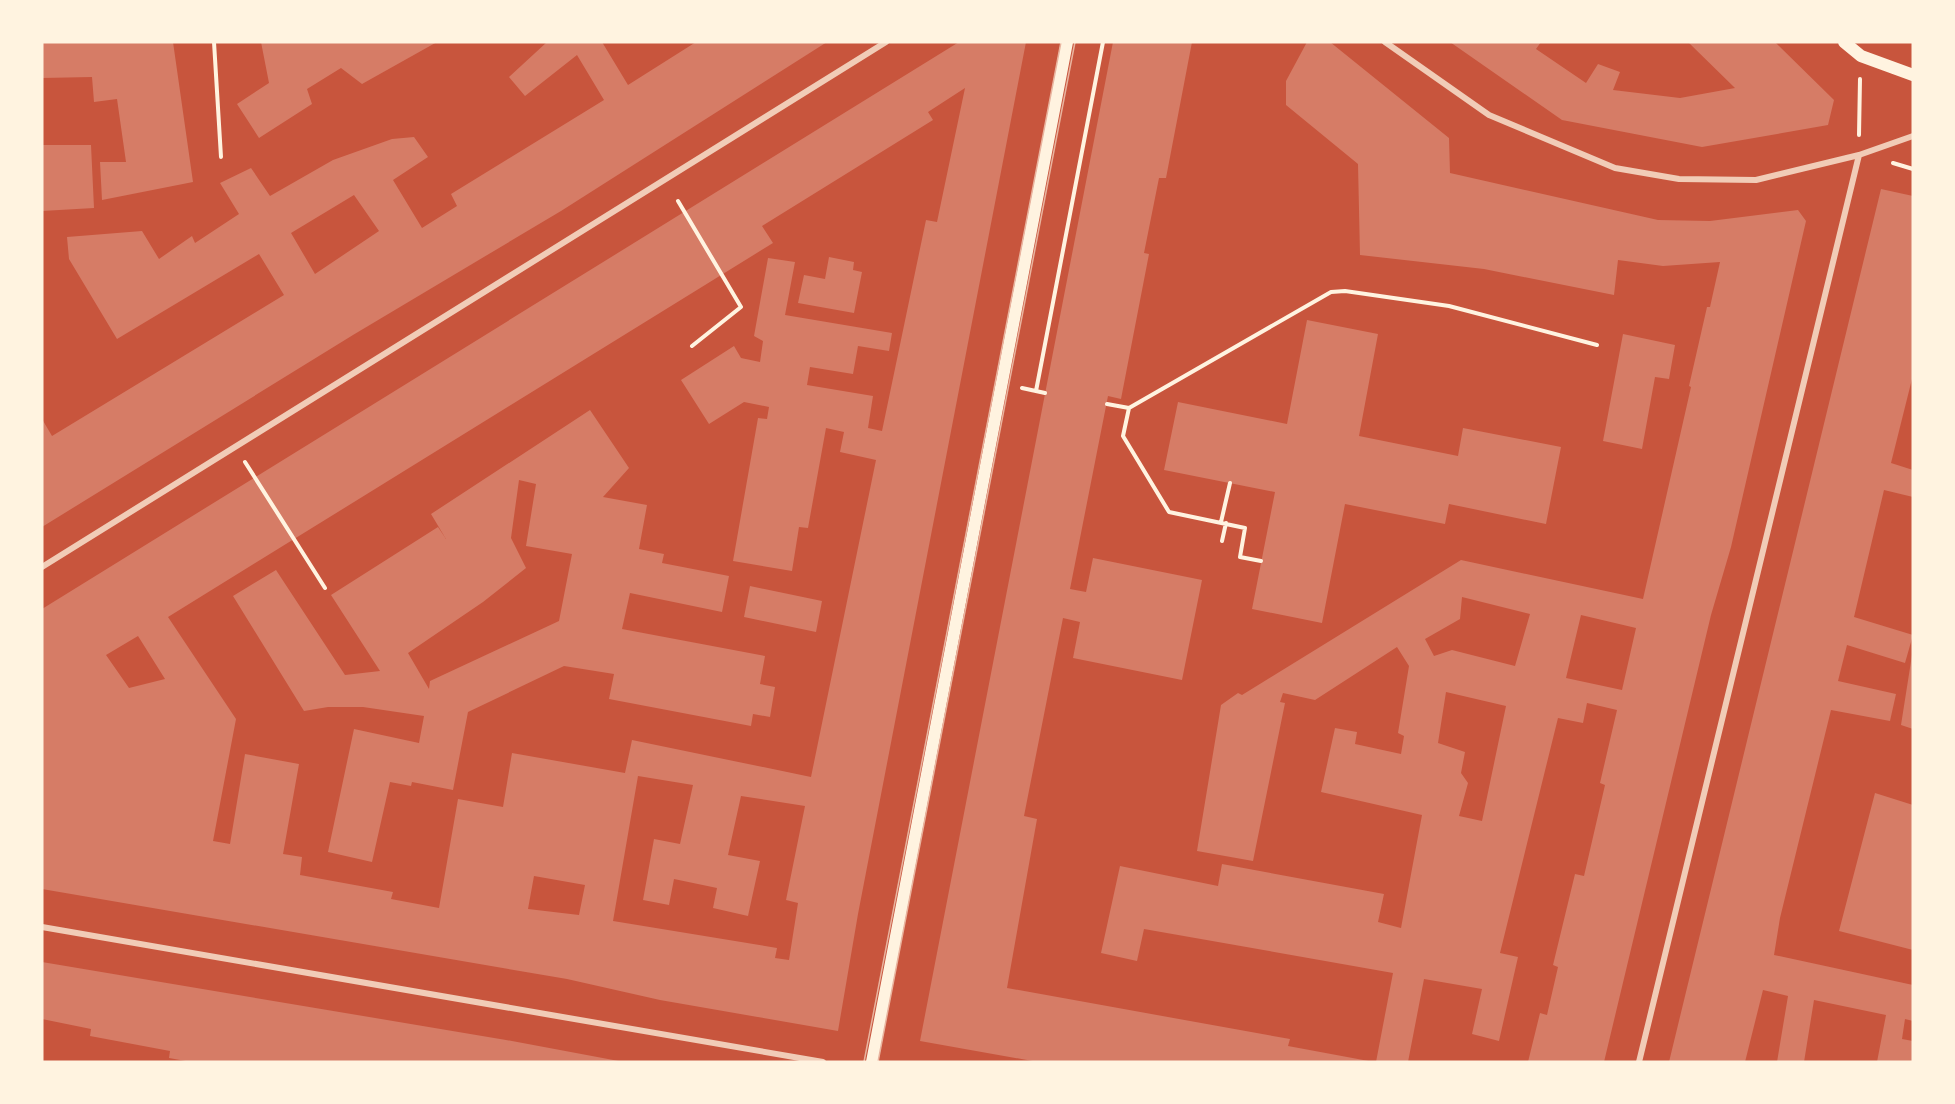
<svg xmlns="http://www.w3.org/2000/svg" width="1955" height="1104" viewBox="0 0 1955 1104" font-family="'Archivo Narrow',sans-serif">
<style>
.building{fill:#d67c66;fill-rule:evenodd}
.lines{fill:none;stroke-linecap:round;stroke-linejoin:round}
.path{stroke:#fff3e0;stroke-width:4}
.minor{stroke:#f1ccb7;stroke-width:6}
.secondary{stroke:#fff3e0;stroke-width:12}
.tram{stroke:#e9b49f;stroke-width:1.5}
</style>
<rect width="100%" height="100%" fill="#c8553d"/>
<path class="building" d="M42,42H173L193,182L102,200L100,162H126L117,99L94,102L92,77L42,78Z
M261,42H437L362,84L341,68L307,89L312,104L259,138L237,104L269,83Z
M547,42H602L628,85L696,42H827L561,211L353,335L42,527V419L52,436L284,295L259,254L117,339L69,259L67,237L142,231L159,259L192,236L195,243L239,214L220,183L251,168L270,196L333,160L392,139L414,137L428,157L393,180L422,228L457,206L451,194L604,100L577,55L525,96L509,77ZM354,195L379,231L315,274L291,233Z
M959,42H1026L858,914L838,1031L660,1000L567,979L42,889V609ZM965,88L937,222L926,220L882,431L868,428L873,396L807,385L810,367L853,374L858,346L889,351L892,333L785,315L795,262L768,258L754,336L763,341L760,362L741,358L734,346L681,380L709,424L744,402L769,407L767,419L758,418L733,561L792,571L799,527L808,528L826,428L844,432L840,452L876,460L811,777L632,740L625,773L512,753L503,807L458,799L439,908L391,899L393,892L300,875L302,857L283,854L299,764L245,754L230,844L213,841L236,719L168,617L773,243L762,226L933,120L928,112ZM138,636L165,679L129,688L106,655ZM638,776L693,785L680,844L654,839L643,900L669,905L674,879L717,888L713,908L748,916L760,861L728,855L741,796L805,806L786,900L798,903L789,960L775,958L777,948L613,921ZM534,876L585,885L579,915L528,909Z
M1113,42H1192L1166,178H1159L1144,253L1149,254L1121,399L1108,396L1070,589L1086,592L1093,558L1202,580L1182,680L1073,658L1080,622L1063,618L1024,816L1037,819L1007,988L1290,1039L1288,1046L1374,1062H1038L920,1041Z
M1307,42H1330L1449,138L1450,173L1658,220L1710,221L1798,210L1806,221L1731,547L1711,615L1604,1062H1528L1540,1013L1547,1015L1558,967L1553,965L1575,874L1584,876L1605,785L1600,783L1617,710L1587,703L1583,723L1558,718L1500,953L1518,957L1499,1041L1472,1034L1482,989L1424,979L1408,1062H1376L1393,973L1144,929L1137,961L1101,953L1120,866L1218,886L1222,864L1384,894L1378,922L1401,928L1422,815L1321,792L1335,728L1357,732L1355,744L1401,754L1404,736L1398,733L1409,666L1397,647L1315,700L1283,693L1280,702L1285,703L1253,861L1197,851L1221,705L1238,693L1242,695L1461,560L1643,599L1691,387L1689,386L1707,307H1710L1720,262L1663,266L1618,260L1614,295L1484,269L1360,255L1358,164L1286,105V81ZM1462,597L1530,614L1515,666L1452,650L1434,656L1425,639L1460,619ZM1581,615L1636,628L1622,690L1566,678ZM1446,692L1506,706L1482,821L1459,816L1468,783L1461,773L1465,752L1438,743Z
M1450,42H1541L1536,49L1586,83L1598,64L1620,72L1613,90L1680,98L1735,88L1688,42H1775L1834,100L1828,125L1702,147L1562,120Z
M42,145H91L94,208L42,211Z
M1881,189L1913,196V375L1891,463L1913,470V497L1884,490L1854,617L1913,635L1905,663L1847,645L1838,681L1896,694L1890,721L1831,710L1780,918L1774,955L1913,985V1021L1905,1019L1902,1039L1913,1041V1062H1877L1886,1015L1814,1000L1804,1062H1777L1788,996L1763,990L1745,1062H1669Z
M829,257L854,262L853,270L862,272L854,313L798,303L804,275L825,279Z
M1307,320L1378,334L1359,436L1458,456L1463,428L1561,447L1546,524L1449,504L1445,524L1345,504L1322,623L1252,609L1275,492L1164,470L1178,402L1287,424Z
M1623,334L1675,345L1669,379L1655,377L1642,449L1603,441Z
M590,410L629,468L603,497L647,505L639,549L664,554L662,563L729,576L722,612L630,593L622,629L765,656L760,684L775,687L770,717L753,714L751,726L609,699L614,674L564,666L468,712L453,790L412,782L411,786L390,782L372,862L328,852L354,729L419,743L424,716L363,707H328L304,711L233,596L276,570L345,675L380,671L331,595L438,527L446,539L431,514ZM519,480L536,484L526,546L572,554L559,621L430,681L429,689L408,653L483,602L526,568L511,538Z
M750,586L822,601L816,632L744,617Z
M1912,655H1913V729L1901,725Z
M1875,793L1913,805V950L1839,931Z
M42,962L506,1040L624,1062H191L169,1058L170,1051L90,1036L91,1029L42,1019Z"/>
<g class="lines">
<path class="path" d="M214,42L221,157
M1859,135L1860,79
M1893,163L1913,169
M678,201L741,307L692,346
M1022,388L1045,393
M1036,391L1103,42
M1107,404L1129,408L1331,292L1345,291L1449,306L1597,345
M1129,408L1123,436L1169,512L1245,528L1240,557L1261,561
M245,462L325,588
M1221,522L1230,483
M1222,541L1226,523"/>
<path class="minor" d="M1385,42L1489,115L1615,168L1679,179L1756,180L1859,155L1913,136
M42,567L886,42
M42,927L823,1062
M1639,1062L1859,155"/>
<path class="secondary" d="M1844,42L1861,56L1913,75
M872,1062L1067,42"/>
<path class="tram" d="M864,1062L1061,42
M878,1062L1075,42"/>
</g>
<rect width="1955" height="1104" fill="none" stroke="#fff3e0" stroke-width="87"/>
</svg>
